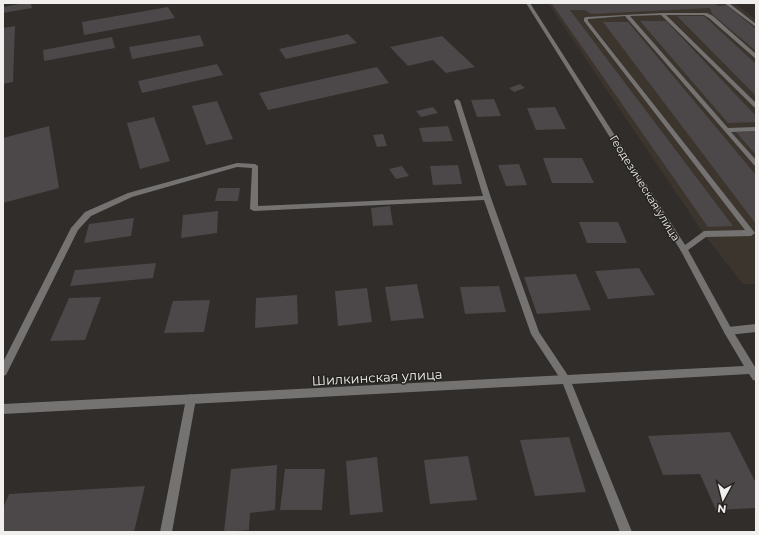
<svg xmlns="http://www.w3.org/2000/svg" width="759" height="535" viewBox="0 0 759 535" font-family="Montserrat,sans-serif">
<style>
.built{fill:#3c352d}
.building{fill:#4c4749}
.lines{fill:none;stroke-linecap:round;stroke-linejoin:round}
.lane{fill:#757272;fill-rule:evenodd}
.street{fill:#757272;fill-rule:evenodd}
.labels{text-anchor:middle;stroke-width:3;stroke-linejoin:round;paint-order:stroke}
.street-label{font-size:11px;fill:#f1efed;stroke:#262420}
.near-street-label{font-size:13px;fill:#f1efed;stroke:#262420}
</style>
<rect width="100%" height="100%" fill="#302d2a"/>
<path class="built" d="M548,3H735L756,20V284H743L704,234Z"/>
<path class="building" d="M25,3H31L32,8L3,13V7Z
M567,3H714L718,6L726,5L756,29V51L712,14L710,8L591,14L585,10H570L733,226L708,227L552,4Z
M168,7L175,18L84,35L82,22Z
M677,16H704L756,64V96Z
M640,21H666L756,116V122L728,123Z
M603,22H628L756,175V224Z
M15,26L13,82L3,84V28Z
M348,34L357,43L286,59L279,49Z
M200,35L204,46L132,59L129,47Z
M442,36L475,67L446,73L433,60L408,66L390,47Z
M112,37L115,48L44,61L43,50Z
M217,64L223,75L142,93L138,81Z
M377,67L389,83L268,110L259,93Z
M520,84L525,88L514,92L509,88Z
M494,99L501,116L477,117L471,100Z
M217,101L233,139L206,145L192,106Z
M433,107L438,113L421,117L416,111Z
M555,107L566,129L536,130L527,108Z
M154,117L170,161L140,169L127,123Z
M49,126L59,188L3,203V138Z
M448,126L453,141L423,142L419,128Z
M756,131V155L736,132Z
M383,134L387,146L377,147L373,135Z
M543,158H582L594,183H552Z
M519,164L527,185L506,186L498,165Z
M458,165L462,184L433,185L430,166Z
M402,166L409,176L396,179L389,169Z
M218,188H240L238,201H215Z
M390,206L393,225L373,226L371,208Z
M218,211L217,233L181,238L183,215Z
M134,218L131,236L84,243L89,224Z
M579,222H618L627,243H587Z
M156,263L153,278L70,286L75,270Z
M639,268L655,295L608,299L595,271Z
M576,274L591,310L537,314L524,277Z
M417,284L424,318L391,321L385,287Z
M499,286L506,312L465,314L460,287Z
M367,288L372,322L338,326L335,291Z
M297,295L298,324L255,328L256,298Z
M101,297L85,340L50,341L69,298Z
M210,300L204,332L164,333L173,301Z
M730,432L756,483V508L716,510L700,474L663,475L648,436Z
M569,437L586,492L535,496L520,440Z
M468,456L477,500L430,504L424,460Z
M377,457L383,512L350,515L346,461Z
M277,465L275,510L250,513L249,530L224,532L231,469Z
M285,469H325L322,510H280Z
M145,486L134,532H3V508L9,494Z"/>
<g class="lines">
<path class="lane" d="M724,3H729L756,24V27Z
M662,13H707L713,16L756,54V59L709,18L704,15H666L756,103V108L754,107L661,15L630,16L728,128L756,127V131L731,132L756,160V166L754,165L625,16L588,19V21L755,233L751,236L706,237L684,253L680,250L681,248L704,231L745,230L584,21V18L586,17Z
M457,99L460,101L491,198L539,332L571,380L569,383L566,384L563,383L531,334L484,200L254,211L250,209L252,168L237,167L132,197L91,216L78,230L75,231L71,228L85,212L128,193L237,163L255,164L258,166V206L483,196L454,101Z
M756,324V332L728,335L725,334L724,331L725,328L728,327Z
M191,394L194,396L196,399L172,532H160L186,399L188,396Z"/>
<path class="street" d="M526,3H530L687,248L731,328L755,367L756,381L753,380L749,374L572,384L632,532H620L563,384L3,414V404L744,366L725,334L681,251Z
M75,225L79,228L6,375L3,376V362L71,228Z"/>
</g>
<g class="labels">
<g class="street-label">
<text transform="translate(645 188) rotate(58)" y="4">Геодезическая улица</text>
</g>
<g class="near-street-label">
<text transform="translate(377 377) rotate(-3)" y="5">Шилкинская улица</text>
</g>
</g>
<rect width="759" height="535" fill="none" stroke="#f1efed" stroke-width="8"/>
<g transform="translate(723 499) rotate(187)" stroke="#262420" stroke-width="3" paint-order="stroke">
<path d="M0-3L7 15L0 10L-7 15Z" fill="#f1efed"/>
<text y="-6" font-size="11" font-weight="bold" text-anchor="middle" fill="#f1efed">N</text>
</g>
</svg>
